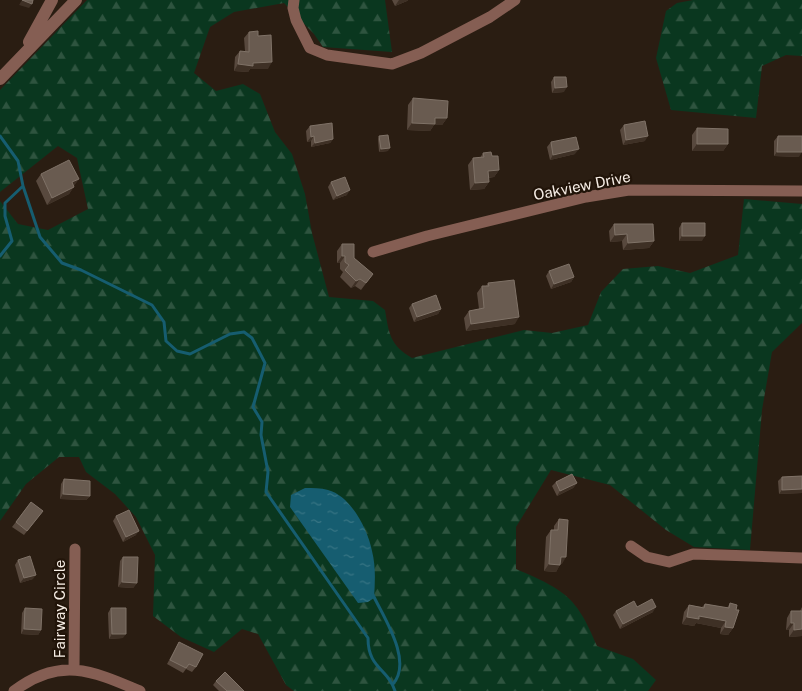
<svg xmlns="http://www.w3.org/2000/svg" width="802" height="691" viewBox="0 0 802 691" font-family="'Public Sans',sans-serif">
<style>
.forest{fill:url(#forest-firs)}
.water{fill:url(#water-ripples)}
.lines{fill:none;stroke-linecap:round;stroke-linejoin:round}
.stream{stroke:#165d70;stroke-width:3}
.minor{stroke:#855e53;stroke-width:11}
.tertiary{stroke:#855e53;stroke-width:12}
.wall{fill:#58493e}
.shaded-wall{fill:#3e3025}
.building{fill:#695b50;stroke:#7f7267}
.labels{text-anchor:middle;stroke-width:4.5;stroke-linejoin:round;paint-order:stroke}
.street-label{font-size:15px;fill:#f6ede5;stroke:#211409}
</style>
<defs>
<pattern id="forest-firs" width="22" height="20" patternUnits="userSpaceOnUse" patternTransform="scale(1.25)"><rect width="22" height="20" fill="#0a371f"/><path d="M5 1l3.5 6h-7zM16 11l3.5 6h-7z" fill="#2e543f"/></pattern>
<pattern id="water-ripples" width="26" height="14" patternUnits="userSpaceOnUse" patternTransform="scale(1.25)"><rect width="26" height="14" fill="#165d70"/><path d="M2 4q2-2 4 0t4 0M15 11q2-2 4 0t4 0" fill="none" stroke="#387584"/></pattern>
</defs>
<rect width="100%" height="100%" fill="#2a1d12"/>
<path class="forest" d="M87,0H385L392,52L323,47L314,34L284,3L234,12L210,27L194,73L216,91L243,84L260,94L275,132L292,154L305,194L312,233L329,297L373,301L385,310C389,334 390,345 412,358L524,330L552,333L588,325L601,292L623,269L658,266L690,273L738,255L744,199L802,204V323L772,352L762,410L750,550L694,547L666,530L610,485L551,470L516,527V569C565,590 577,597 597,646L633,659L656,680L648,691H294L286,685L258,634L242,629L214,652L181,637L153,616L155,555L136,517L115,494L86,472L79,457H59L26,484L0,521V201L18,224L48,230L88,209L77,158L58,146L0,192V90Z
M693,0H802V56L786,55L762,66L756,118L671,110L656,58L666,11L677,3Z"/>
<path class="water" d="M305,488C312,488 321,488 328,490C351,496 368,530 372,551C376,567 375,582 374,598L368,602L358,603L290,507L291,495Z"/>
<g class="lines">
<path class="stream" d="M0,136L18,161L23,186L5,203V216L12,241L0,256
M23,186L40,237L62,263L81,270L152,305L164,322L166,341L177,351L190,354L230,334L244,332L252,338L265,363L253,407L262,422L261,435L268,472L266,492L368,638C368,669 388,668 395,691
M373,595C384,618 413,661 393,684"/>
<path class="minor" d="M294,0L293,8L296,20L310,48L327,55L392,64L421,53L490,17L515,0
M373,252L427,236L586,197L629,190L802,191
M631,546L647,557L669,562L693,554L802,558
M74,669L75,549
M14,691C60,656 93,671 140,691"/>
<path class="tertiary" d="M29,42L52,0
M0,79L76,0"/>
</g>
<path class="wall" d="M392,0H408L407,1L395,6Z
M249,32L258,36L268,69H250L248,72L234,71L235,57L240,51H245L244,38Z
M554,77L564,92L552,93L551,82Z
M413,98L447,118L442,125H434L430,131L407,130L408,105Z
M624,125L645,141L623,145L620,130Z
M310,126L333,139L330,143L311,147V141L307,142L306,131Z
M697,128L728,144L723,151H692V135Z
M379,136L388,151L379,152L378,139Z
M778,136L799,157L774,156V141Z
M551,142L575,154L550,160L547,147Z
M483,153L492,156L499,170L494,177L488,178L489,182L484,189L470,190L468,165L473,158H480Z
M41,174L74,186L69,194L47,205L36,181Z
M331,182L347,195L333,200L328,187Z
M682,223L702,241H679V228Z
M614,224L654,241L649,248L623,250L622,241L610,242L609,231Z
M342,244L354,258L373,274L361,290L355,286L351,288L340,277L343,272L340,269V263H337V251Z
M549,271L574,277L571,282L551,289L546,276Z
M488,283L515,324L466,331L464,318L469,311L479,309L477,293L482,286H486Z
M412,304L441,309L438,314L414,322L409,308Z
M802,476V493L779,494L778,481L782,477Z
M64,479L90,496L86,500L60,499L61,484Z
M556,482L577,483L573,488L557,496L552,486Z
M31,502L43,511L24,535L12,527Z
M116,516L136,535L123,542L113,521Z
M559,519L562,564H560L556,572L544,571L546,537L551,530H554V526Z
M123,557L137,583L133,588L118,587L120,561Z
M18,560L33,579L20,583L15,565Z
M730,603L733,628L728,635L720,634L721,628L696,623L694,626L682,624L684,612L689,605L702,607L705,604L727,608Z
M637,607L653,612L620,629L613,615L616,611Z
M802,607V636L789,637V630H786L787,618L791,611H800Z
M25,608L41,630L38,635L21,634L22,613Z
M111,608L123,638L109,639L108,613Z
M179,642L196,667L192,672L186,669L183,673L167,664Z
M216,681L244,691H219L213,685Z"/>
<path class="shaded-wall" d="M22,0L32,4L29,8L19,5Z
M399,0H408L407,1L395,6Z
M272,62L268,69H250L248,72L234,71L238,64L253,63Z
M567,87L564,92L552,93L555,88Z
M435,118H447L442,125H434L430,131L407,130L412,123Z
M314,136L311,141L307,142L311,137Z
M648,136L645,141L623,145L626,140Z
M333,139L330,143L311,147L315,143Z
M697,144H728L723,151H692Z
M390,148L388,151L379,152L381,149Z
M579,149L575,154L550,160L553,155Z
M777,152H802L799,157L774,156Z
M499,170L494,177L483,178L488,171Z
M79,179L74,186L67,189L72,182Z
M489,182L484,189L470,190L475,183Z
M74,187L69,194L47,205L52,198Z
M350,190L347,195L333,200L337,196Z
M627,234L622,241L610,242L615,235Z
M682,236H705L702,241H679Z
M654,241L649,248L623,250L628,243Z
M342,256H345L340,263H337Z
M574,277L571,282L551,289L554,284Z
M360,279L355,286L351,288L356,281Z
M441,309L438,314L414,322L417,317Z
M519,317L515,324L466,331L471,324Z
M577,483L573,488L557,496L560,491Z
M802,489V493L779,494L782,490Z
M63,494L90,496L86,500L60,499Z
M139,531L136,535L123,542L126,537Z
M561,557H566L562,564H556Z
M549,564L560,565L556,572L544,571Z
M36,575L33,579L20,583L24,578Z
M122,582L137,583L133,588L118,587Z
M656,607L653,612L620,629L623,624Z
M699,616L726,621L721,628L696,623L694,626L682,624L687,617Z
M791,623H794L789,630H786Z
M725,627L733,628L728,635L720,634Z
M24,629L41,630L38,635L21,634Z
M802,629V636L789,637L794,630Z
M112,634H126L123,638L109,639Z"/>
<path class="building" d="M22,0H33L32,4Z
M258,31V36L271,35L272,62L253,63V66L238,64L240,51L249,52V32Z
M554,77H566L567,87L555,88Z
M413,98L448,101L447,118H435V124L412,123Z
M645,121L648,136L626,140L624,125Z
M332,123L333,139L315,143L314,136L311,137L310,126Z
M697,128L728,129V144H697Z
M388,135L390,148L381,149L379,136Z
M778,136H802V152H777Z
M576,137L579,149L553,155L551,142Z
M491,152L492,156H498L499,170L488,171L489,182L475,183L473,158L484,157L483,153Z
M69,160L79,179L72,182L74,187L52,198L41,174Z
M345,177L350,190L337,196L331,182Z
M682,223H705V236H682Z
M614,224H653L654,241L628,243L627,234L615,235Z
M342,244H354V258L373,274L366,283L360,279L356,281L345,270L349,265L345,262V256H342Z
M569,264L574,277L554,284L549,271Z
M514,280L519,317L471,324L469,311L484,308L482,286H489L488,283Z
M436,295L441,309L417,317L412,304Z
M572,474L577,483L560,491L556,482Z
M802,476V489L782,490V477Z
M64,479L90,481V496L63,494Z
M31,502L43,511L27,531L16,522Z
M129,510L139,531L126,537L116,516Z
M559,519L568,520L566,557H561L560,565L549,564L551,530H558Z
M30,556L36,575L24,578L18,560Z
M123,557H138L137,583L122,582Z
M652,599L656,607L623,624L616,611L634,601L637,607Z
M730,603L737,605L736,610H739L733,628L725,627L726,621L699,616V619L687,617L689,605L704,608L705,604L729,608Z
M25,608L42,609L41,630L24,629Z
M111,608H126V634H112Z
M791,611H802V629L794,630V623H791Z
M179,642L203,654L196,667L189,664L186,668L170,660Z
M225,672L244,691H227L216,681Z"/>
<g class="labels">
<g class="street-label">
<text transform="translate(582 186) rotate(-11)" y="5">Oakview Drive</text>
<text transform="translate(60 609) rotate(-90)" y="5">Fairway Circle</text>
</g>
</g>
</svg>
